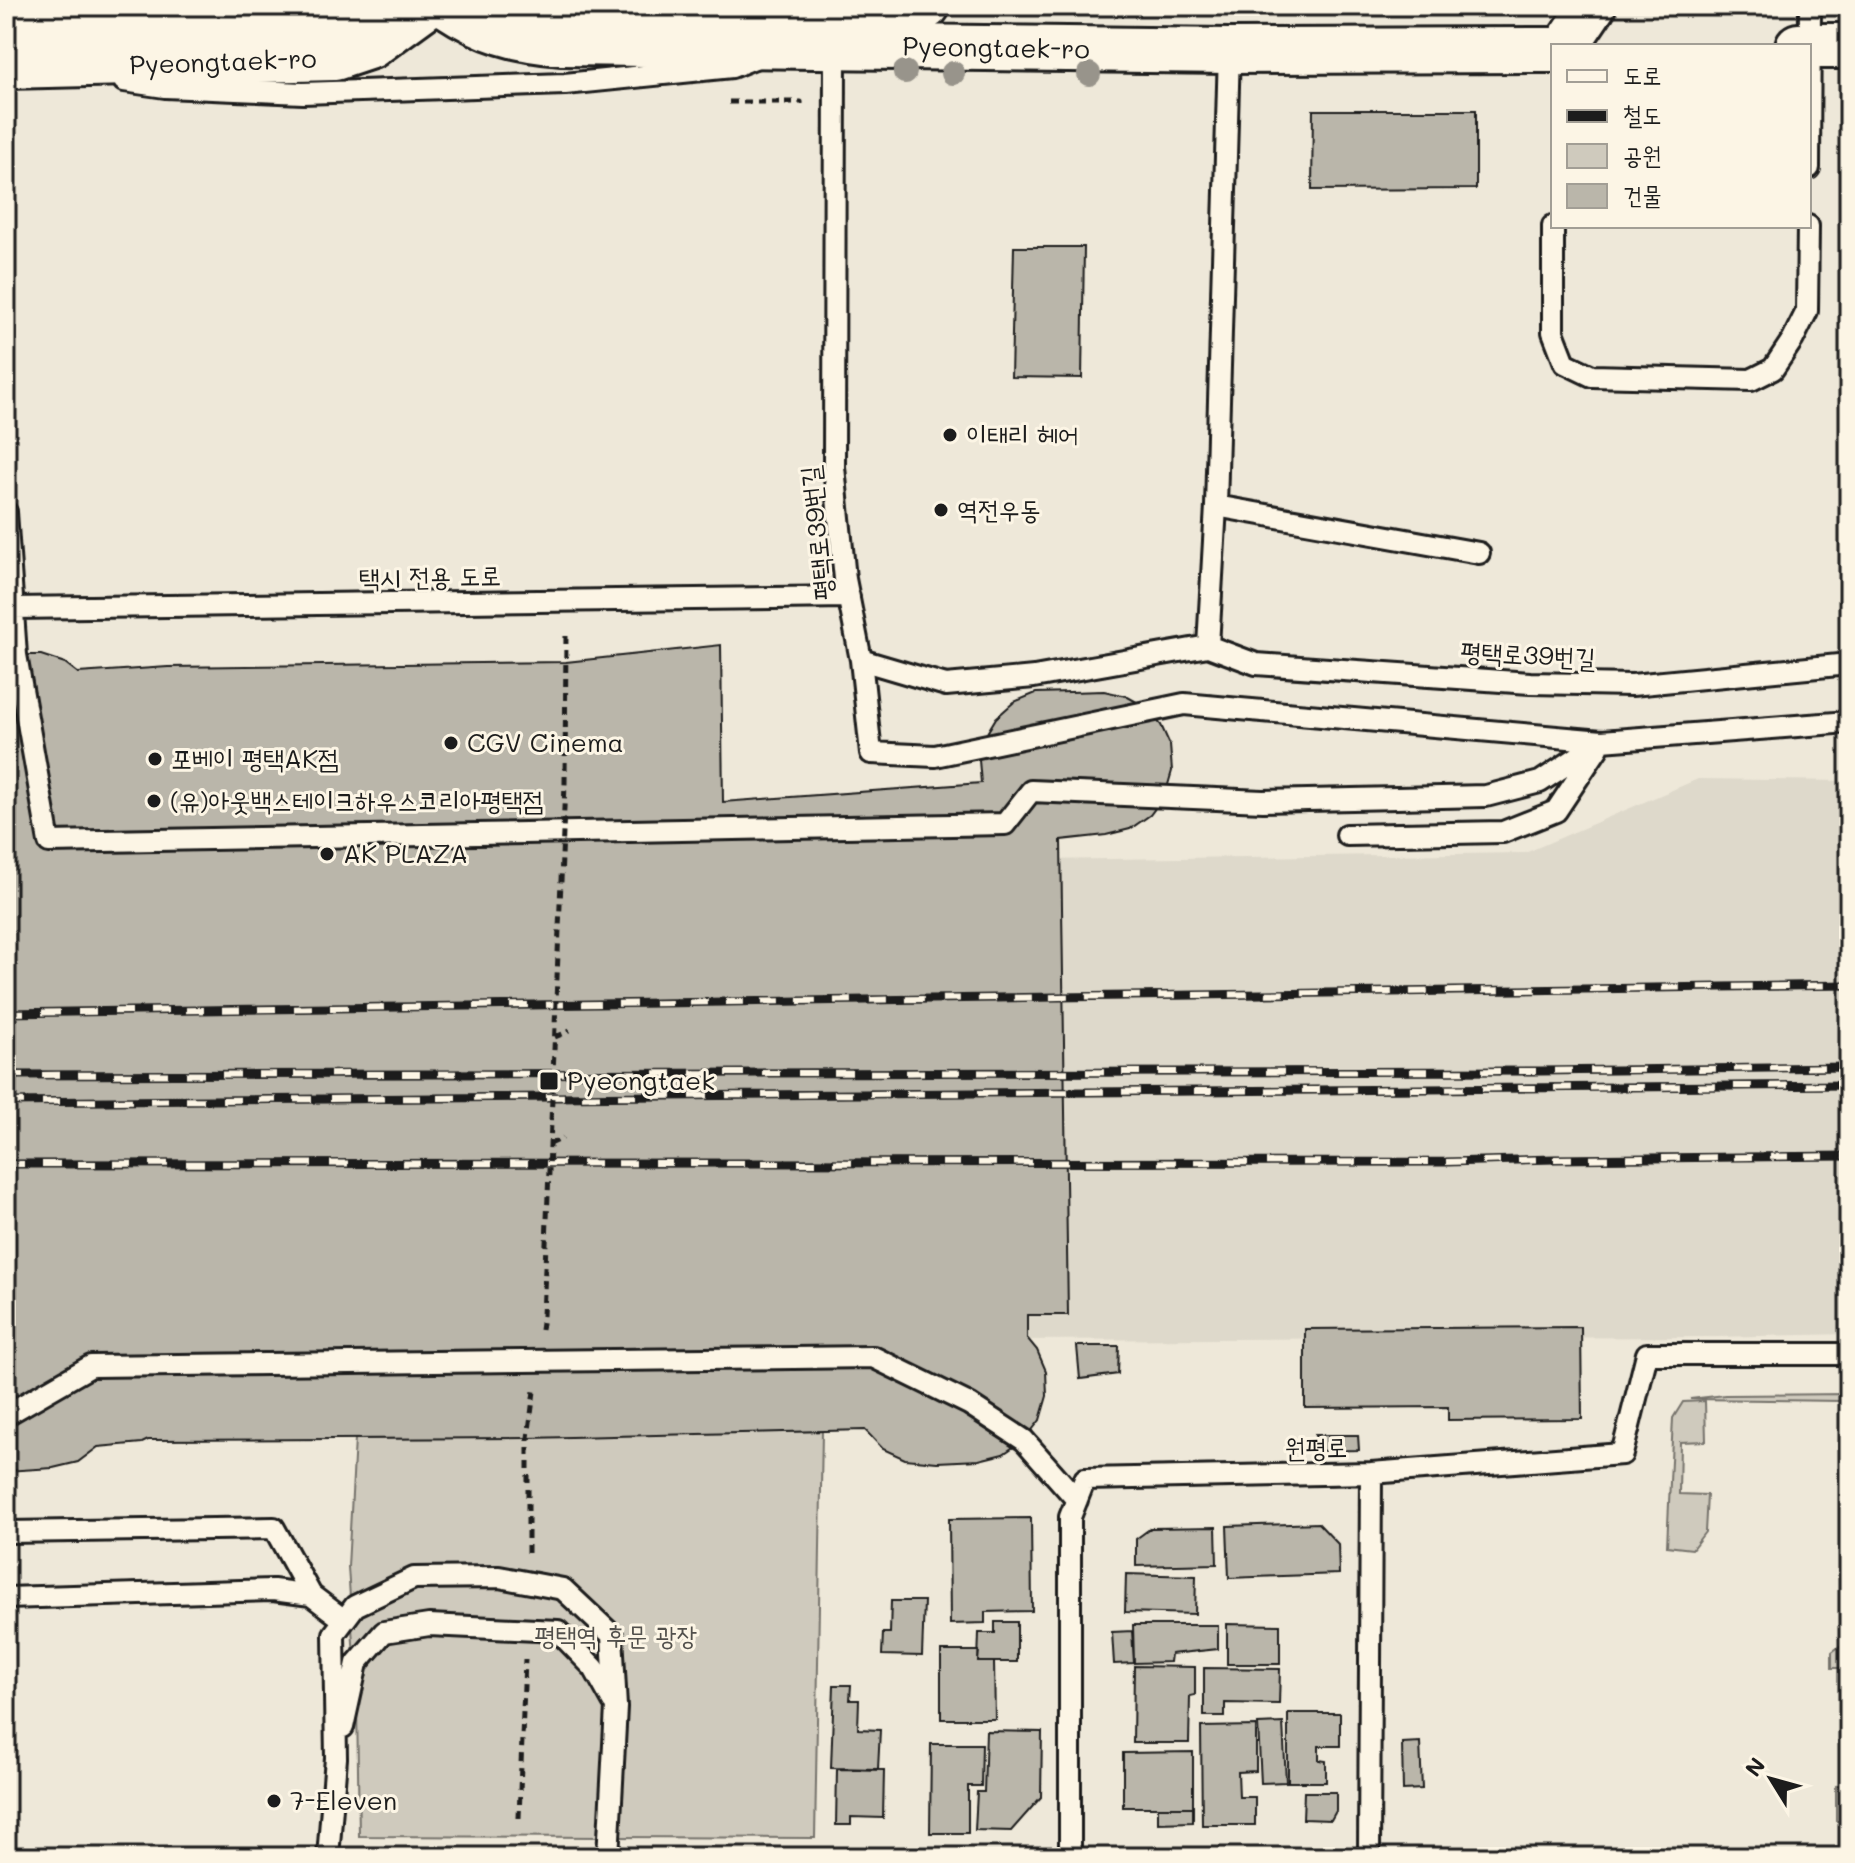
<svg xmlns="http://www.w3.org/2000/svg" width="1855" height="1863" viewBox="0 0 1855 1863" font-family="Mali,'Poor Story',sans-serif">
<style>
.built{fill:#ded9cb}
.green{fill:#cfcabd;stroke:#76736c;stroke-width:2}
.building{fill:#bab6aa;stroke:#1c1c1c;stroke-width:2}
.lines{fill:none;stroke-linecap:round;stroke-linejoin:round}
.service-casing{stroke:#1c1c1c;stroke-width:26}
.tertiary-casing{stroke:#1c1c1c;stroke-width:50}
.secondary-casing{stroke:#1c1c1c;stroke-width:50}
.path{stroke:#1c1c1c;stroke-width:5;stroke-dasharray:8 6;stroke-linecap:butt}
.service{stroke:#fcf5e5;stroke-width:20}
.tertiary{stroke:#fcf5e5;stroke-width:44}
.secondary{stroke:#fcf5e5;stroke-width:44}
.rail-casing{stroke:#1c1c1c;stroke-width:9}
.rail{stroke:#fcf5e5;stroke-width:6;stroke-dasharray:18;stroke-linecap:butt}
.path-bridge{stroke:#1c1c1c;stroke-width:5;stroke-dasharray:8 6;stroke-linecap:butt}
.tree{fill:#98948b}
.poi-dot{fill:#1c1c1c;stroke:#fcf5e5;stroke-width:3}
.labels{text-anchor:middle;stroke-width:6;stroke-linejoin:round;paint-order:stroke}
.street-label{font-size:26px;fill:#1c1c1c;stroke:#fcf5e5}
.poi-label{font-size:26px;fill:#1c1c1c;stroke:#fcf5e5;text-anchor:start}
.park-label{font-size:26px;fill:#52504c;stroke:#fcf5e5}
</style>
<rect width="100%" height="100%" fill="#eee8d9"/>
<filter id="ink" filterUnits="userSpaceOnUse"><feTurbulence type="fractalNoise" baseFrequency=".0125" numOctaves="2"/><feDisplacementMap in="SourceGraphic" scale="16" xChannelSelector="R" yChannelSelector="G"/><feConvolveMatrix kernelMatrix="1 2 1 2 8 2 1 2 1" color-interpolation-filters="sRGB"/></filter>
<g filter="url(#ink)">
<path class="built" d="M1698,779L1849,781V1334L1716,1337L6,1344V875L1525,853Z"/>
<path class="green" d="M1849,1394V1426H1841L1842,1401L1690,1399L1725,1395Z
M1705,1401L1706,1441L1680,1442L1679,1494L1707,1495L1705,1532L1692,1549L1667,1546L1673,1418L1683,1402Z
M822,1431L815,1838L359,1836L357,1703L348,1567L355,1439Z
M1844,1643H1849V1668H1832V1652Z
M1849,1785V1821H1836V1786Z"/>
<path class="building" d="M1846,103H1849V171H1847Z
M1313,110H1476V189L1312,190Z
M1014,247H1084L1082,378L1011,377Z
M721,645L723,802L981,783L979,760L984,738L996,718L1014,702L1036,693L1104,691L1126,696L1146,707L1161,725L1170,745L1172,771L1165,795L1150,815L1130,829L1106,835L1061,840L1068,1315H1027V1338L1037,1350L1046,1371L1047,1396L1040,1420L1024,1440L1003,1454L979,1460L937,1462L905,1459L883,1449L865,1430L528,1438L148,1440L142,1443L98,1447L78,1462L53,1468L6,1471V658L16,655H41L65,663L78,673L168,667L566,662Z
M1581,1327L1582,1419L1448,1420V1407L1305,1408V1329Z
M1077,1346H1119L1118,1374L1080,1379Z
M1315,1435H1358L1359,1450L1315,1451Z
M1031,1518L1032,1611L985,1612V1623L950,1624L949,1519Z
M1318,1523L1338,1544L1339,1574L1229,1578L1227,1526Z
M1216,1527L1217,1564L1136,1566V1539L1151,1528Z
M1126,1574L1196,1576L1195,1614L1125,1612Z
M891,1601H924L922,1656L882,1655L883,1633H890Z
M995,1622H1017V1662H978L979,1633H995Z
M1227,1624L1280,1625V1664H1227Z
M1133,1625H1218V1649L1171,1654L1170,1662L1134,1663Z
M1132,1631L1134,1663L1114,1664L1112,1632Z
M941,1651H979L978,1662H994L995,1719H941Z
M1134,1666L1195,1667V1695L1190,1696L1189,1743H1133Z
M1204,1668L1280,1669L1279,1704L1225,1703V1716H1204Z
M834,1685H851L850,1700H859L858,1729L880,1730L878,1769L831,1768Z
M1288,1713H1340V1746H1319V1760L1326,1761V1782H1288Z
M1283,1723L1286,1782L1261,1783L1258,1724Z
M1256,1726V1771L1238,1772L1239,1797H1255V1825H1202L1201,1727Z
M986,1731L1042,1732L1041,1797L1011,1831L975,1830L977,1792H984Z
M1420,1742L1422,1789L1403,1790L1402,1743Z
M931,1744H982L981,1786H968V1833H930Z
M1193,1752V1807H1123V1753Z
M837,1769L884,1770L883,1818L851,1817V1825H836Z
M1304,1792H1336V1811L1331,1820L1303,1819Z
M1158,1807H1193V1822L1158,1823Z"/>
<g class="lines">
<defs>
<path id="service" d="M835,46L834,467L845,579L861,660L946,685L1034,677L1208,646
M1229,51L1216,506L1208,646L1256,664L1530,683L1632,685L1849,664
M124,81L165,87L303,93L565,84L732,67L757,57
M1809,168L1810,6
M1553,226V332L1565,363L1592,376L1751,380L1773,369L1793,339L1807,311L1808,226
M1216,506L1479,553
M6,512L16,655L49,842L1005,824L1031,791L1263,801L1486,796L1540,782L1602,741
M13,608L849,597
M861,660L871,753L935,756L1184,704L1602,741L1849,722
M1347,835L1503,832L1556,811L1598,748
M6,1415L91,1366L873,1357L969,1404L1024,1440L1077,1500
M6,1532L274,1528L311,1595
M6,1598L273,1590L311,1595L344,1620
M343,1727L357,1663L384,1632L429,1625L558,1631L594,1668L613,1702
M328,1857L336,1758L334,1634L355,1606L414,1578L499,1577L563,1589L612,1635L616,1707L608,1857
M1070,1857V1517L1085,1479L1371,1473L1622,1454L1647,1354H1849
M1369,1857L1371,1473"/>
<path id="tertiary" d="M448,6C484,30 519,40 562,43L1229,51L1553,50
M533,13L659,15L927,6
M6,28L301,29L359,18L389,6
M1566,46L1593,6
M6,66L335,58L371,46L426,6"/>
<path id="secondary" d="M507,6L533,13
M1798,46H1849"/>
</defs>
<use href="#service" class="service-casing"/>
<use href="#tertiary" class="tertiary-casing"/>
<use href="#secondary" class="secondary-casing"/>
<path class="path" d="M729,102H801V104
M565,784L566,633
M555,1037L570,1031
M550,1144L563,1138
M541,1330L543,1316
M528,1553V1438L534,1391
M519,1818L525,1659"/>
<use href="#service" class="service"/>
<use href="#tertiary" class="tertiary"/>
<use href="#secondary" class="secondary"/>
<defs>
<path id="rail" d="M6,1013L1849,985
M6,1075L1541,1071L1849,1067
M6,1102L1849,1085
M6,1164L1446,1162L1555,1159L1849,1156"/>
</defs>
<use href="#rail" class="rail-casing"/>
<use href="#rail" class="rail"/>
<path class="path-bridge" d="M543,1316L565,784"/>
</g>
<g class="tree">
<circle cx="905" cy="72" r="12"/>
<circle cx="953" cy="73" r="12"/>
<circle cx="1089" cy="74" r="12"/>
</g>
</g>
<g class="poi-dot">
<circle cx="950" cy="435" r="8"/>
<circle cx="941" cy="510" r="8"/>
<circle cx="451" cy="743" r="8"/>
<circle cx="155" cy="759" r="8"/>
<circle cx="154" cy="801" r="8"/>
<circle cx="327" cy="854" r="8"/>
<rect x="539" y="1071" width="20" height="20" rx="4"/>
<circle cx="274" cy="1801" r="8"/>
</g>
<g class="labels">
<g class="street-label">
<text transform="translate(996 48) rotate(1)" y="9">Pyeongtaek-ro</text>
<text transform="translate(223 62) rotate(-2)" y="9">Pyeongtaek-ro</text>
<text transform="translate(817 533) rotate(-96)" y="9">평택로39번길</text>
<text transform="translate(430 577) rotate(-1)" y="9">택시 전용 도로</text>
<text transform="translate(1528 655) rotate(3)" y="9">평택로39번길</text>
<text transform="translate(1316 1448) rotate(-1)" y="9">원평로</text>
</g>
<g class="poi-label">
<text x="966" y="444">이태리 헤어</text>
<text x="957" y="519">역전우동</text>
<text x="467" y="752">CGV Cinema</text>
<text x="171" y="768">포베이 평택AK점</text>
<text x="170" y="810">(유)아웃백스테이크하우스코리아평택점</text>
<text x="343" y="863">AK PLAZA</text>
<text x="567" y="1090">Pyeongtaek</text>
<text x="290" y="1810">7-Eleven</text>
</g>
<g class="park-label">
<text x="616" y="1645">평택역 후문 광장</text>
</g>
</g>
<rect width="1855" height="1863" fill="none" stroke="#fcf5e5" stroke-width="32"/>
<rect x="16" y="16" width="1823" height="1831" fill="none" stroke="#1c1c1c" stroke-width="3" filter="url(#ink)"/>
<rect x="1551" y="44" width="260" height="184" fill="#fcf5e5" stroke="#a29e95" stroke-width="2"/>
<rect x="1567" y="70" width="40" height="12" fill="#fcf5e5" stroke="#a29e95" stroke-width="2"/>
<text x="1623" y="84" font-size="24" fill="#1c1c1c">도로</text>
<rect x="1567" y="110" width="40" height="12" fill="#1c1c1c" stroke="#a29e95" stroke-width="2"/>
<text x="1623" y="124" font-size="24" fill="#1c1c1c">철도</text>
<rect x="1567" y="144" width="40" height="24" fill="#cfcabd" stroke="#a29e95" stroke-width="2"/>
<text x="1623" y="164" font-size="24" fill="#1c1c1c">공원</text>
<rect x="1567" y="184" width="40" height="24" fill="#bab6aa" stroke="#a29e95" stroke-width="2"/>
<text x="1623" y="204" font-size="24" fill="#1c1c1c">건물</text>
<g transform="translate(1771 1779) rotate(307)" stroke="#fcf5e5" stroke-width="6" paint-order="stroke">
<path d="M0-6L14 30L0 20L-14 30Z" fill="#1c1c1c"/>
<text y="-12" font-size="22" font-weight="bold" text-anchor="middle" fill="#1c1c1c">N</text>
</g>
</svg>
